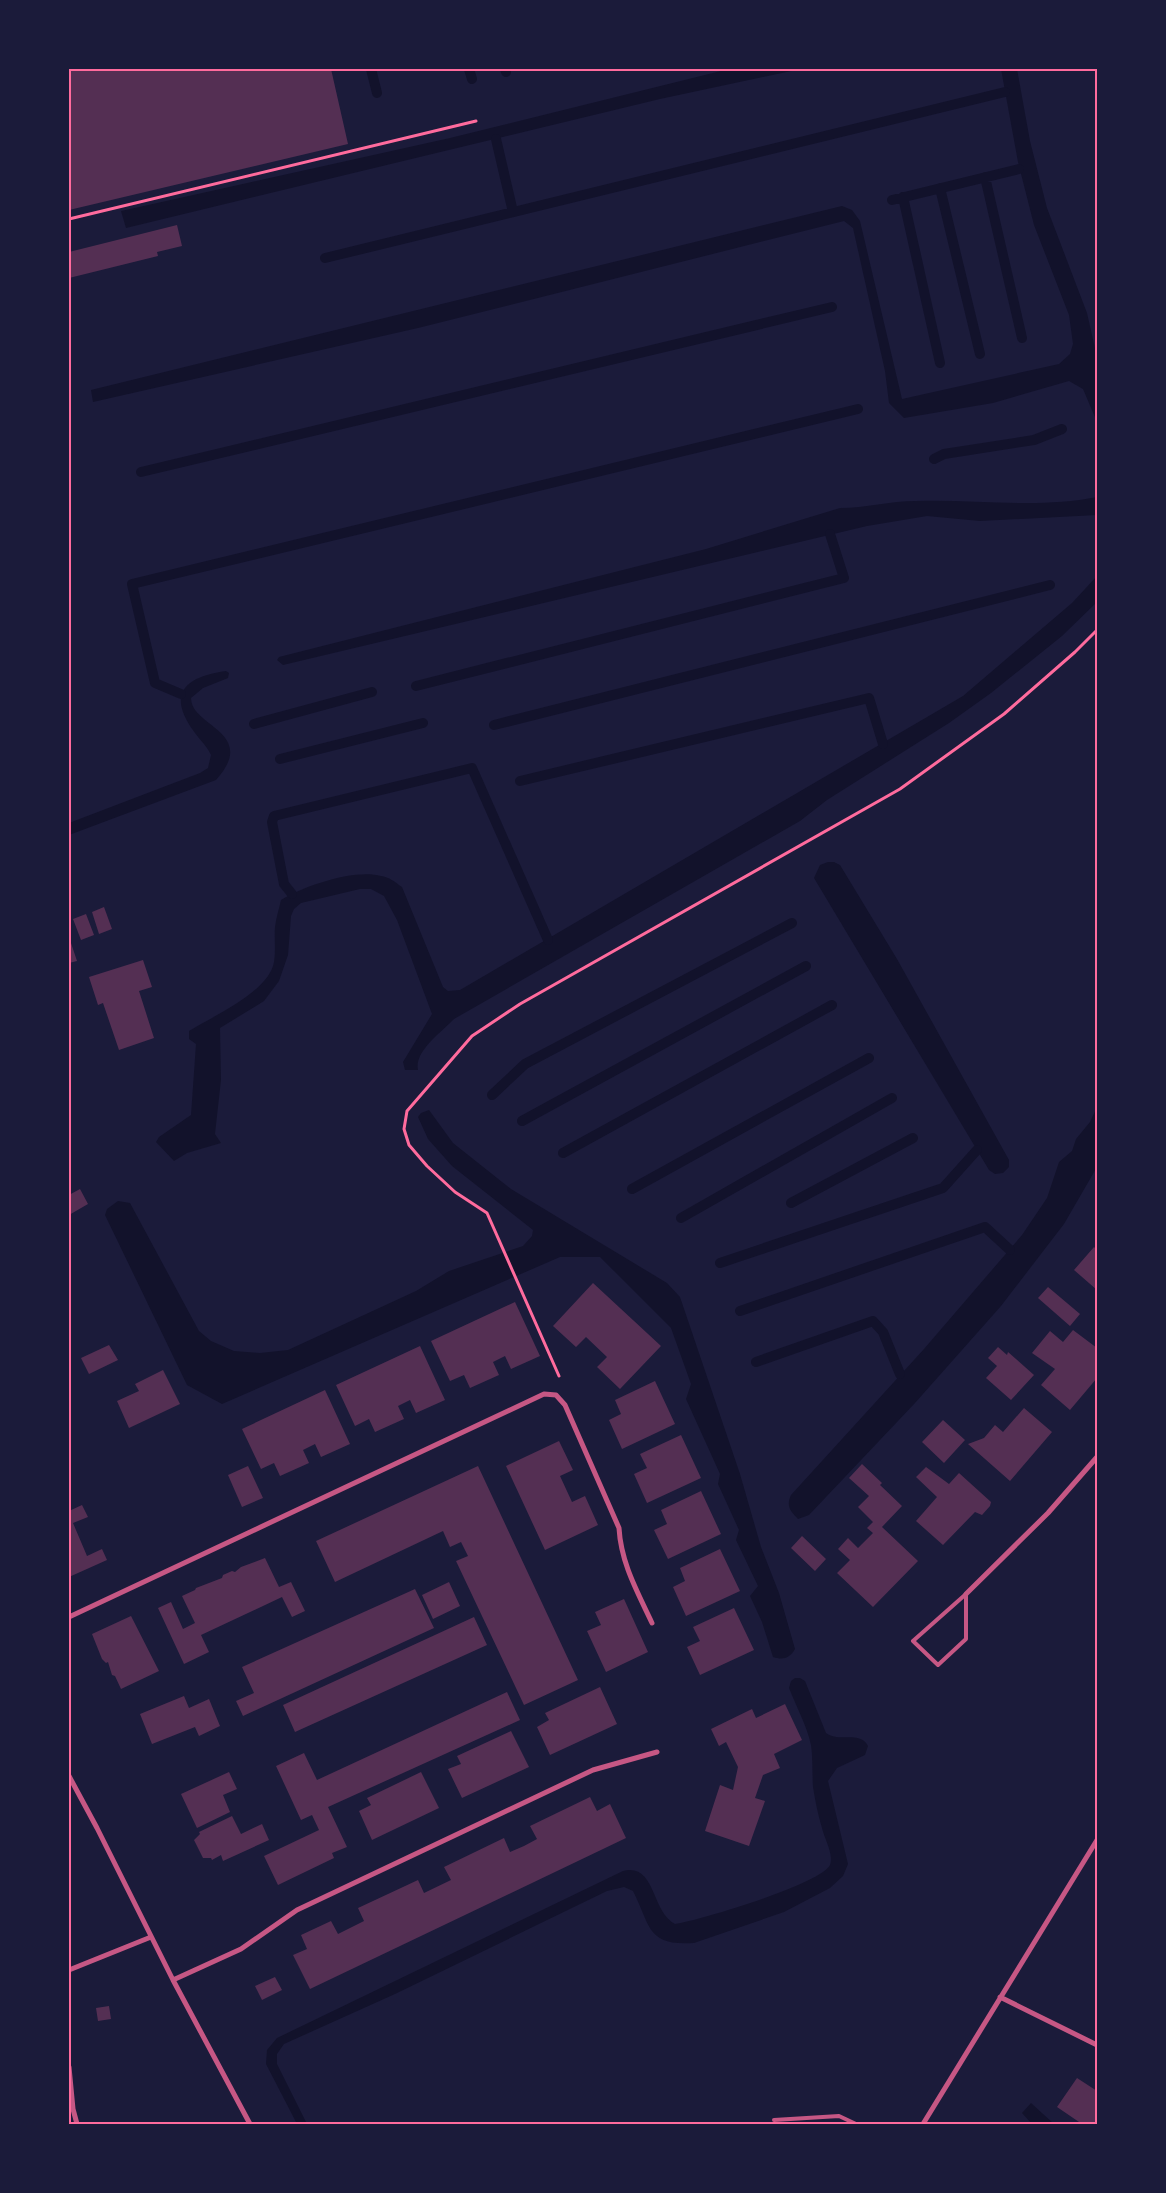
<svg xmlns="http://www.w3.org/2000/svg" width="1166" height="2193" viewBox="0 0 1166 2193" font-family="Raleway,sans-serif">
<style>
.water{fill:#12122b}
.lines{fill:none;stroke-linecap:round;stroke-linejoin:round}
.stream{stroke:#12122b;stroke-width:10}
.building{fill:#542f53}
.path{stroke:#ff6b9d;stroke-width:3}
.service{stroke:#c65784;stroke-width:4}
.minor{stroke:#c65784;stroke-width:5}
.neatline{fill:none;stroke:#ff6b9d;stroke-width:2}
</style>
<rect width="100%" height="100%" fill="#1b1b3a"/>
<path class="water" d="M729,69H801L660,99L126,228L121,211L450,138Z
M1001,69H1017L1030,141L1047,208L1087,313L1097,357V422L1083,389L1069,381L993,403L904,418L889,403L885,371L853,228L844,221L418,328L93,402L91,390L842,206L852,210L860,221L902,399L1059,364L1070,354L1073,344L1069,315L1034,225L1018,162Z
M1097,497V515L980,521L927,516L867,526L283,665L277,660L279,657L706,549L840,508C866,508 890,501 916,501C976,499 1038,509 1097,497Z
M1097,576V602L1062,636L991,693L949,723L827,800L800,821L454,1019C442,1032 414,1051 418,1070H405L403,1062L432,1014L397,920L384,896L371,889H360L301,903L294,909L291,916L288,955L279,981L264,1001L220,1028L221,1080L215,1134L221,1143L187,1153L174,1161L156,1142L159,1137L191,1115L196,1044L189,1039V1031C213,1016 269,992 274,962C276,950 274,938 275,927C276,918 279,909 281,900C304,886 354,869 381,876C389,877 395,882 402,887L443,987L448,991L460,990L963,696L1072,603Z
M226,671L229,673L228,678L203,688L191,698C191,727 259,732 216,780L69,835V823L200,773L208,768L211,755C207,746 200,740 195,733C166,694 184,677 226,671Z
M828,862H834L840,865L897,959L1009,1160V1167L1003,1173L995,1174L989,1170L814,878L820,865Z
M1097,1107V1167L1064,1224L1001,1306L915,1403L809,1515L798,1519C790,1511 786,1506 791,1495L924,1349L1022,1235L1047,1198L1059,1162L1072,1151L1076,1139L1090,1122Z
M429,1110L453,1143L511,1189L667,1283L680,1297L740,1474L761,1547L779,1593L795,1649C789,1659 783,1660 773,1657L762,1622L750,1596L758,1586L736,1540L739,1530L718,1484L720,1474L686,1399L691,1384L671,1328L600,1257H560L222,1404L187,1385L105,1215L107,1209L118,1201L130,1203L199,1331L211,1341L234,1351L260,1353L288,1350L416,1291L449,1271L523,1246L532,1236L533,1230L452,1166L428,1139L418,1117L421,1113Z
M795,1678H800L805,1681L826,1733C839,1743 860,1730 868,1746L865,1755L837,1768L828,1781L848,1864L843,1876L830,1888L784,1912L694,1943C646,1946 651,1926 633,1891L624,1887L607,1891L395,1994L284,2044L277,2054V2064L307,2124H297L266,2064L267,2050L277,2038L623,1871C656,1863 651,1912 675,1924C698,1921 821,1884 830,1865C834,1854 824,1838 822,1828C818,1815 815,1800 813,1787C812,1773 813,1758 811,1745C807,1726 796,1706 789,1688L791,1681Z
M1031,2103L1054,2124H1032L1022,2113Z"/>
<g class="lines">
<path class="stream" d="M371,69L377,93
M469,69L472,79
M505,69L506,72
M496,139L513,212
M985,177L1022,338
M940,188L980,354
M903,197L940,363
M892,200L1019,169
M325,258L1005,92
M934,459L944,454L1034,440L1062,429
M141,472L832,307
M416,686L844,578L830,534
M181,694L155,683L132,584L858,409
M254,724L372,692
M494,725L1050,585
M280,759L423,723
M520,781L869,698L883,744
M292,894L284,884L272,822L274,816L472,768L548,940
M492,1095L525,1064L792,923
M522,1121L806,966
M563,1153L832,1005
M632,1189L869,1058
M791,1203L913,1138
M681,1218L892,1098
M720,1263L943,1188L977,1150
M740,1311L985,1227L1010,1250
M756,1362L873,1321L883,1332L900,1374"/>
</g>
<path class="building" d="M69,69H331L348,144L69,210Z
M177,225L182,246L157,252L158,256L69,278V252Z
M104,907L112,929L99,934L92,912Z
M86,914L94,935L81,940L73,919Z
M69,937L77,961L69,963Z
M143,960L152,987L139,991L154,1038L119,1050L103,1003L98,1005L89,977Z
M80,1189L88,1204L69,1215V1195Z
M1094,1247L1097,1250V1290L1074,1270Z
M593,1283L661,1346L620,1389L597,1367L607,1357L586,1337L576,1347L553,1326Z
M1048,1287L1080,1314L1070,1326L1038,1298Z
M515,1302L540,1356L511,1369L505,1356L493,1362L499,1375L470,1388L464,1375L450,1381L431,1341Z
M1073,1330L1097,1348V1378L1070,1410L1041,1385L1055,1369L1032,1353L1050,1331L1063,1342Z
M109,1345L118,1360L89,1374L81,1358Z
M420,1346L445,1400L416,1413L410,1400L398,1406L404,1419L375,1432L369,1419L355,1426L336,1385Z
M998,1347L1007,1355L1008,1352L1034,1375L1011,1400L986,1378L997,1366L988,1358Z
M163,1370L180,1404L129,1428L117,1401L139,1391L135,1384Z
M655,1381L675,1424L622,1449L609,1420L621,1414L615,1400Z
M325,1390L350,1444L321,1457L315,1444L303,1450L309,1463L280,1476L274,1463L261,1469L242,1429Z
M1024,1408L1052,1432L1010,1481L968,1444L984,1438L995,1425L1003,1432Z
M943,1420L965,1440L944,1463L922,1442Z
M681,1435L701,1478L647,1503L634,1474L647,1468L640,1454Z
M559,1441L573,1470L560,1476L572,1502L585,1496L598,1525L545,1550L506,1466Z
M862,1464L882,1483L880,1485L902,1506L882,1527L918,1561L873,1607L837,1573L850,1560L838,1549L848,1538L858,1548L873,1533L867,1528L873,1522L858,1507L869,1496L849,1478Z
M248,1466L263,1498L242,1507L228,1475Z
M478,1466L578,1680L524,1705L456,1561L468,1556L461,1542L450,1547L443,1531L335,1582L316,1541Z
M926,1467L949,1484L959,1473L991,1502L990,1506L982,1515L975,1512L943,1545L916,1521L937,1497L916,1477Z
M701,1491L721,1534L668,1559L654,1530L667,1524L661,1510Z
M82,1505L88,1517L73,1523L87,1556L102,1549L107,1560L69,1577V1511Z
M802,1536L826,1559L815,1571L791,1548Z
M720,1549L740,1591L686,1616L673,1587L685,1581L680,1568Z
M265,1558L279,1587L291,1582L305,1611L292,1617L282,1597L201,1635L209,1652L184,1664L158,1608L171,1602L183,1629L195,1623L182,1596L195,1590L196,1588L222,1578L223,1575L232,1571L235,1572L241,1567Z
M449,1582L460,1606L433,1619L422,1595Z
M415,1589L434,1628L243,1716L236,1701L254,1693L242,1667Z
M624,1599L648,1652L606,1672L587,1631L601,1625L595,1612Z
M734,1608L754,1650L700,1675L687,1647L700,1641L693,1627Z
M131,1616L159,1671L121,1689L115,1676L112,1675L108,1662L106,1663L102,1659L92,1634Z
M474,1617L487,1645L295,1732L283,1705Z
M600,1687L617,1724L550,1755L537,1727L549,1720L545,1713Z
M507,1692L520,1720L328,1807L347,1847L332,1853L334,1858L278,1885L264,1856L319,1830L312,1815L301,1820L276,1766L304,1753L317,1780Z
M184,1696L189,1708L209,1699L220,1726L199,1736L195,1727L152,1744L140,1714Z
M785,1704L802,1740L774,1754L780,1768L763,1775L755,1798L765,1801L749,1846L705,1831L720,1785L733,1790L738,1767L726,1742L719,1746L711,1729L752,1709L756,1718Z
M511,1731L529,1767L462,1798L448,1769L461,1764L457,1756Z
M229,1772L237,1789L223,1795L230,1812L197,1828L181,1794Z
M421,1772L439,1808L372,1840L359,1811L371,1805L367,1798Z
M590,1797L597,1811L610,1804L626,1838L310,1989L293,1955L307,1949L301,1935L331,1921L338,1934L364,1921L358,1908L418,1880L424,1893L451,1880L444,1867L504,1838L510,1852L524,1846L537,1839L530,1826Z
M232,1816L241,1834L262,1824L269,1840L223,1861L221,1855L212,1860L211,1858H203L194,1840L200,1834L199,1832Z
M275,1977L282,1990L262,2000L255,1986Z
M109,2006L111,2019L98,2021L96,2008Z
M1077,2078L1097,2091V2124H1082L1057,2107Z"/>
<g class="lines">
<path class="path" d="M69,219L476,121
M559,1376L487,1213L455,1192L427,1166L409,1145L404,1129L407,1111L472,1036L520,1004L900,789L1004,714L1075,652L1097,630"/>
<path class="service" d="M966,1594V1639L938,1665L913,1641Z
M774,2120L839,2116L856,2124"/>
<path class="minor" d="M966,1594L1048,1513L1097,1457
M69,1617L544,1394L556,1395L565,1405L619,1528C621,1563 637,1591 652,1623
M69,1776L97,1828L173,1980L250,2124
M69,1970L151,1937
M173,1980L241,1949L297,1910L593,1770L657,1752
M1000,1997L1097,2045
M69,2067L73,2109L77,2124
M923,2124L1097,1840"/>
</g>
<rect width="1166" height="2193" fill="none" stroke="#1b1b3a" stroke-width="140"/>
<rect x="70" y="70" width="1026" height="2053" class="neatline"/>
</svg>
